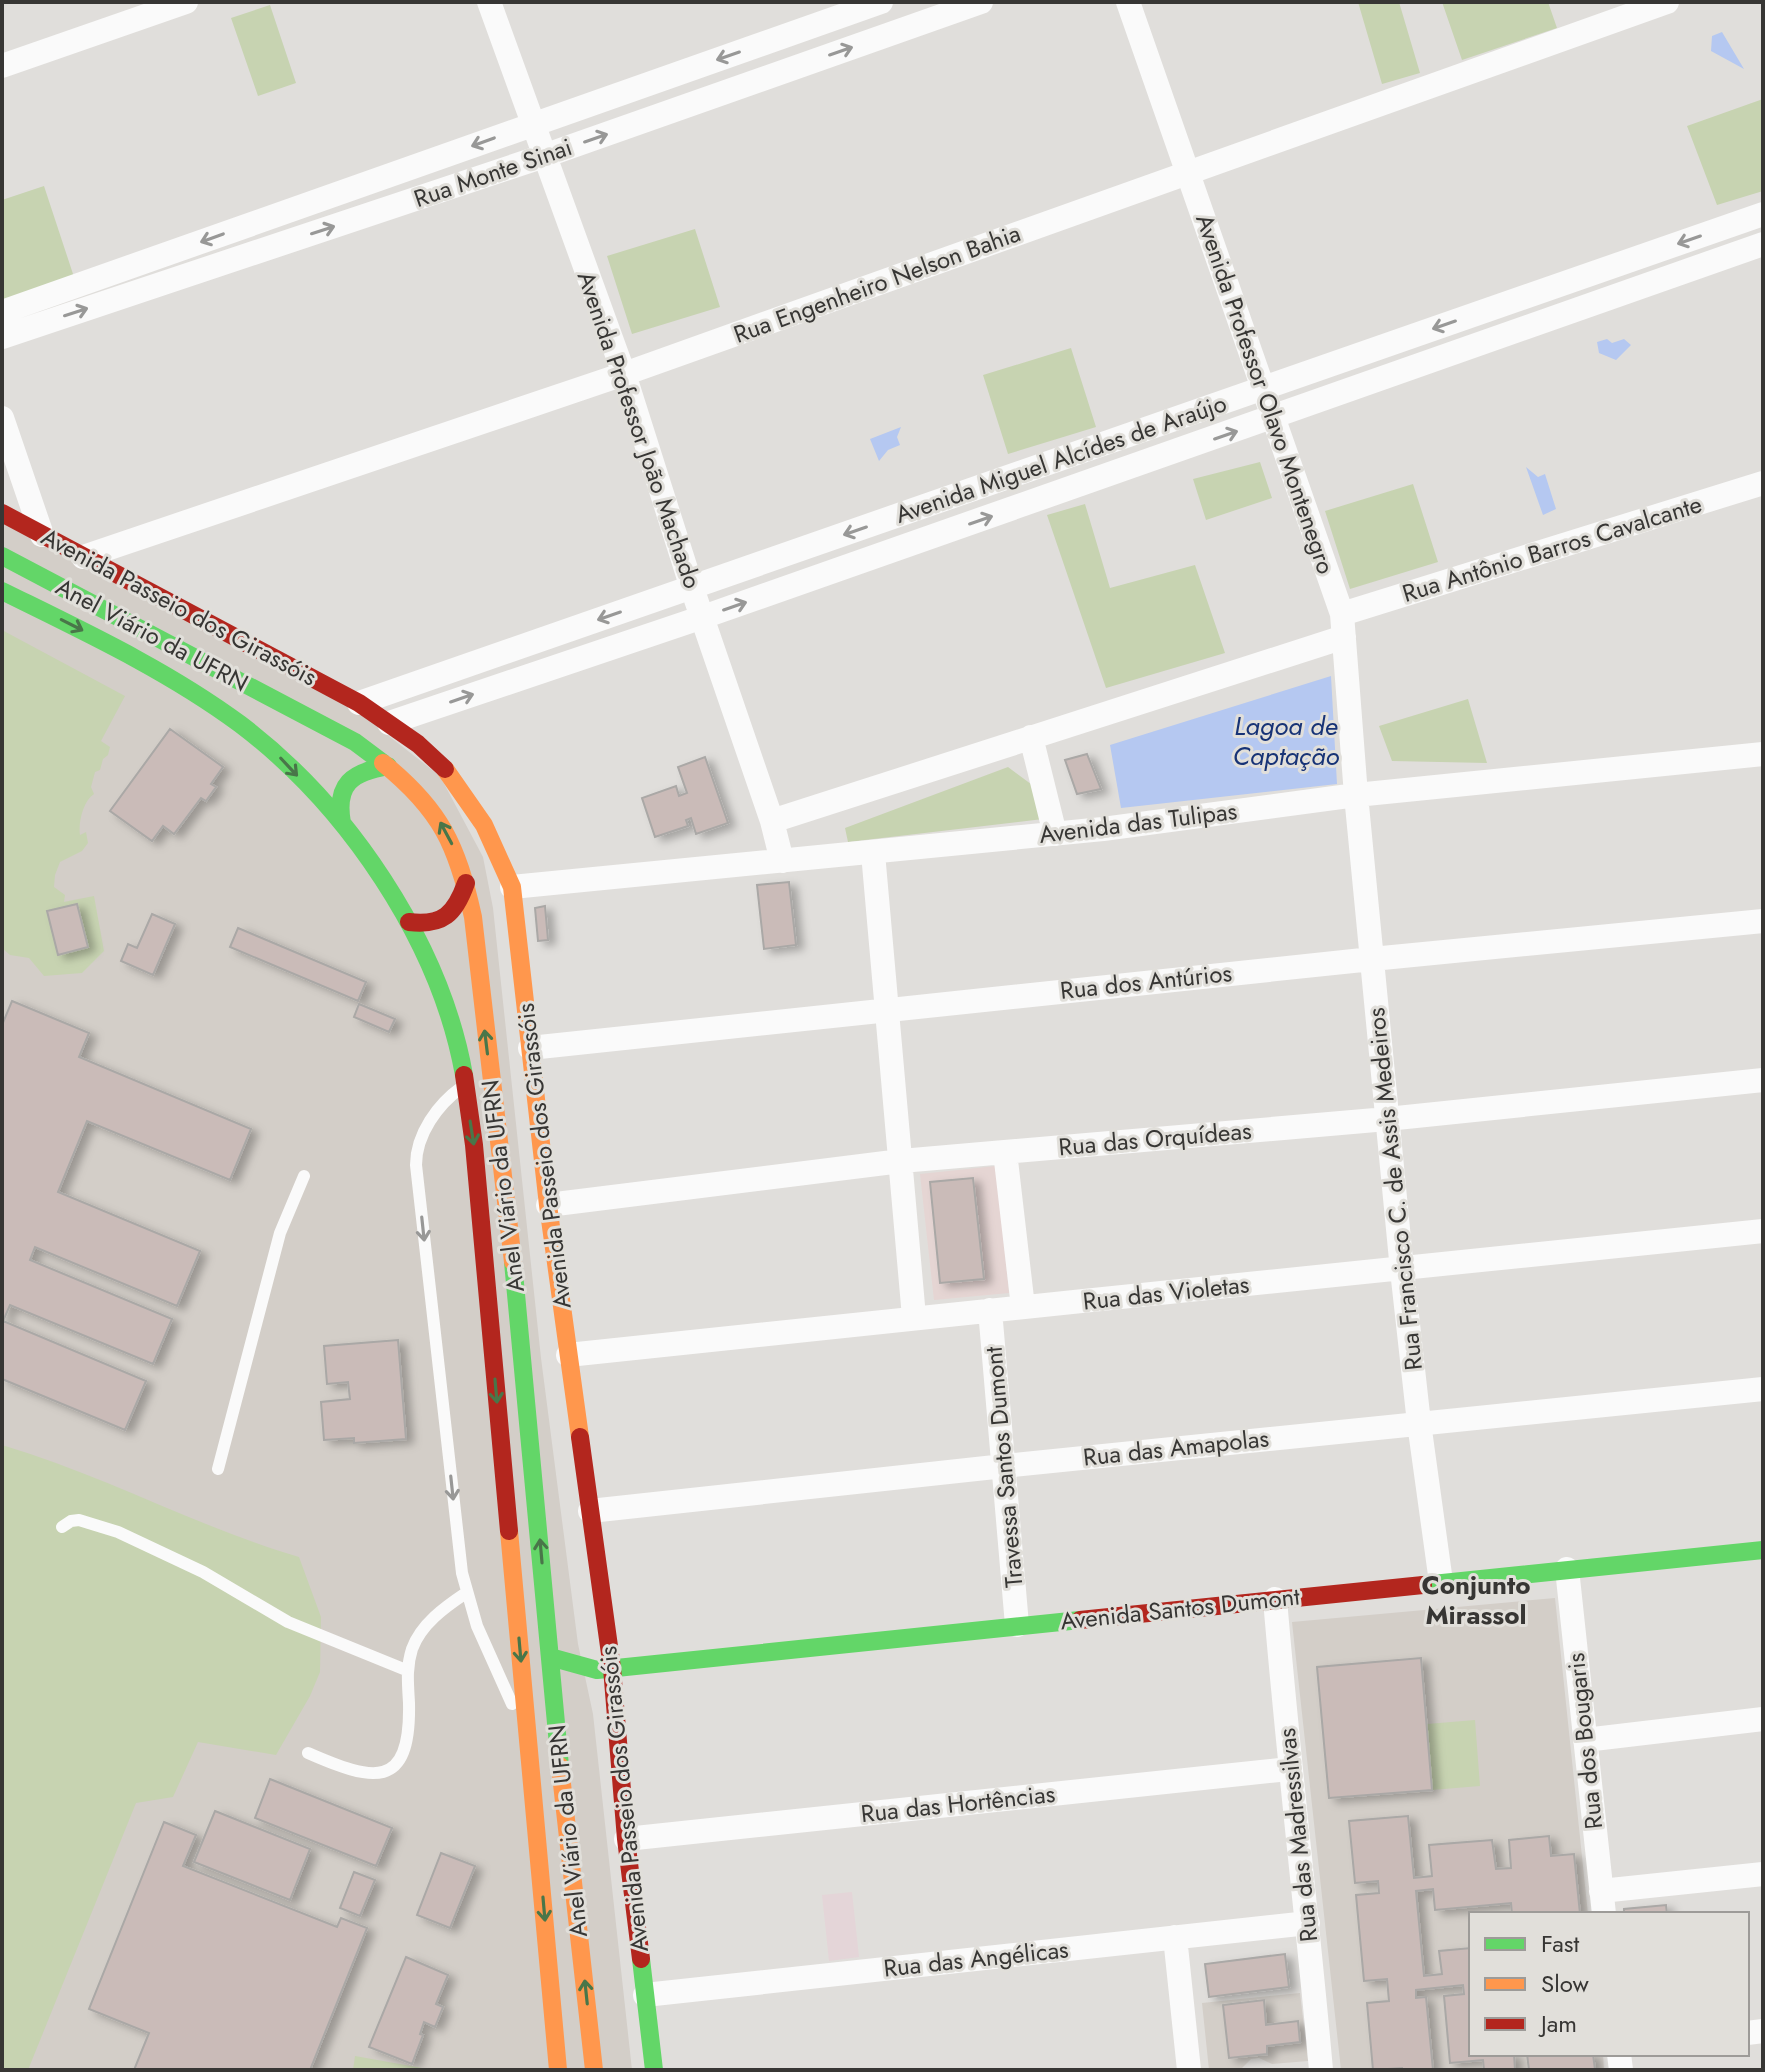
<svg xmlns="http://www.w3.org/2000/svg" width="1765" height="2072" viewBox="0 0 1765 2072" font-family="Jost,sans-serif">
<style>
.commercial{fill:#e4d5d8}
.built{fill:#d3cec8}
.medical{fill:#e5d5d3}
.green{fill:#c7d3b1}
.water{fill:#b5c8f1}
.building{fill:#cabbb8;stroke:#aaa8a6;stroke-width:2;filter:url(#shadow)}
.lines{fill:none;stroke-linecap:round;stroke-linejoin:round}
.lane{stroke:#fafafa;stroke-width:12}
.street{stroke:#fafafa;stroke-width:24}
.fast{stroke:#63d668;stroke-width:18}
.slow{stroke:#ff974d;stroke-width:18}
.jam{stroke:#b3261e;stroke-width:18}
.oneway{stroke:#989897}
.oneway2{stroke:#497649}
.labels{text-anchor:middle;stroke-width:6;stroke-linejoin:round;paint-order:stroke}
.street-label{font-size:24px;fill:#373634;stroke:#e1dfda}
.water-label{font-size:26px;font-style:italic;fill:#173376;stroke:#e1dfda}
.neighbourhood-label{font-size:26px;font-weight:bold;fill:#373634;stroke:#e1dfda}
</style>
<defs>
<filter id="shadow"><feDropShadow dx="7" dy="4" stdDeviation="4" flood-color="#0004"/></filter>
</defs>
<rect width="100%" height="100%" fill="#e0dedb"/>
<path class="commercial" d="M852,1892L859,1957L829,1961L822,1895Z"/>
<path class="built" d="M2,522L353,708L440,776L483,857L493,908L541,1358L578,1644L593,1714L632,2070H2Z
M1555,1598L1588,1914H1471V2054H1603L1604,2070H1341L1292,1622Z
M1300,1993L1308,2061L1272,2064L1259,2058L1251,2059L1242,2068L1209,2070L1202,2003Z"/>
<path class="medical" d="M996,1166L1009,1293L934,1300L920,1174Z"/>
<path class="green" d="M1358,2H1399L1420,73L1382,84Z
M1442,2H1548L1557,28L1462,60Z
M270,5L296,83L258,96L231,18Z
M1763,99V191L1717,205L1687,126Z
M44,186L74,277L2,301V200Z
M695,229L720,307L632,334L607,256Z
M1071,348L1096,427L1008,454L983,375Z
M1260,462L1272,498L1206,520L1193,479Z
M1413,484L1438,562L1350,589L1325,511Z
M1085,504L1110,588L1195,565L1225,653L1106,688L1047,515Z
M2,630L125,696L101,741L110,747L108,755L103,759L100,770L95,772L91,787L94,794C83,801 78,823 80,835L86,832L88,843L82,851L60,862L55,875L54,887L65,895L64,902L94,896L104,951L82,973L44,976L29,958L10,955L2,948Z
M1468,699L1487,763L1392,761L1379,726Z
M1008,767L1039,790L1043,819L848,842L845,828Z
M2,1445C104,1475 197,1527 299,1557L321,1617L320,1672L310,1696L276,1755L198,1742L173,1797L136,1803L28,2070H2Z
M1475,1720L1480,1786L1432,1790L1427,1724Z
M355,2056L433,2070H353Z"/>
<path class="water" d="M1722,32L1744,69L1711,51L1712,36Z
M1607,339L1612,343L1624,339L1631,345L1616,360L1599,353L1597,342Z
M901,427L897,437L900,445L888,450L879,461L870,439Z
M1526,467L1538,477L1545,474L1556,509L1543,515Z
M1331,676L1337,784L1121,808L1110,745Z"/>
<path class="building" d="M170,729L223,767L211,784L216,787L206,801L201,798L174,834L163,826L152,841L110,811Z
M1087,754L1101,789L1077,794L1065,760Z
M705,757L728,823L696,834L691,818L686,820L688,826L655,837L642,798L676,786L679,796L687,793L678,767Z
M789,882L796,945L764,949L757,885Z
M77,904L88,947L58,955L47,911Z
M545,906L548,940L538,941L535,908Z
M152,914L175,924L153,975L121,961L128,944L137,948Z
M238,928L366,982L358,1001L230,947Z
M12,1001L89,1033L79,1057L251,1129L230,1180L87,1121L58,1192L200,1251L177,1306L35,1247L30,1260L172,1319L153,1364L10,1305L3,1321L146,1381L125,1430L2,1379V1025Z
M359,1004L395,1019L389,1032L354,1017Z
M973,1178L984,1279L940,1283L930,1182Z
M398,1340L406,1439L354,1443V1438L324,1440L321,1402L350,1399L348,1382L327,1384L324,1346Z
M1421,1658L1432,1790L1329,1798L1317,1667Z
M270,1779L392,1828L376,1866L255,1818Z
M215,1811L310,1849L290,1900L194,1862Z
M1408,1816L1414,1878L1432,1876L1429,1845L1492,1840L1496,1869L1511,1868L1509,1840L1549,1836L1551,1856L1574,1854L1580,1914H1512L1511,1903L1435,1910L1433,1889L1416,1891L1424,1976L1442,1974L1439,1951L1471,1948V2054H1514L1515,2070H1484L1483,2060L1450,2063L1444,1996L1464,1994L1463,1985L1416,1990V1998L1426,1997L1433,2070H1402V2068L1373,2070L1367,2003L1389,2001L1387,1979L1364,1981L1356,1895L1379,1893L1378,1881L1355,1883L1349,1821Z
M164,1822L196,1835L183,1866L337,1927L341,1918L367,1928L310,2070H134L149,2033L89,2009Z
M441,1853L475,1866L450,1928L417,1915Z
M354,1872L375,1880L360,1916L340,1908Z
M1666,1905L1667,1914H1624V1909Z
M1285,1954L1289,1987L1209,1997L1205,1964Z
M406,1957L448,1975L436,2004L443,2007L435,2027L424,2022L420,2034L423,2035L412,2064L369,2047Z
M1264,2000L1266,2025L1298,2021L1300,2042L1267,2046V2054L1229,2058L1223,2005Z
M1527,2054H1593L1595,2070H1529Z"/>
<g class="lines">
<path class="lane" d="M462,1087C438,1104 416,1134 416,1165L462,1573L477,1626L512,1704
M218,1469L280,1233L304,1176
M62,1527L71,1521L79,1520L118,1532L203,1572L288,1622L406,1670
M308,1753C372,1781 411,1792 409,1703C408,1684 406,1668 412,1649C421,1624 445,1607 466,1593"/>
<path class="street" d="M489,2L624,374L692,588L772,821L782,861
M1128,2L1342,614L1356,795L1402,1270L1419,1423L1441,1582
M2,66L186,2
M2,312L881,2
M2,337L544,156L981,2
M2,418L42,535
M83,557L624,374L1667,2
M1342,614L1763,483
M359,703L1763,214
M389,723L703,617L1763,244
M1031,737L1055,834
M772,821L1344,637
M873,853L914,1317
M512,887L1103,829L1356,795L1763,754
M530,1048L1372,959L1763,921
M1005,1152L1023,1307
M548,1205L901,1161L1387,1119L1763,1080
M990,1310L1017,1625
M568,1355C966,1311 1365,1274 1763,1231
M590,1511L1004,1466L1763,1389
M1567,1569L1604,1914
M1275,1599C1288,1757 1307,1913 1321,2070
M1585,1740L1763,1719
M626,1839L1289,1769
M1601,1891L1763,1874
M1175,1937L1189,2070
M645,1995L1308,1923
M1747,2033L1763,2031
M1619,2054L1621,2070"/>
<path class="fast" d="M2,556L355,742L383,763
M2,591C83,631 167,670 240,724C347,805 440,941 464,1075
M342,823C335,784 352,772 388,766
M513,1262L560,1766
M1423,1585L1763,1550
M550,1657L597,1670L1080,1620
M641,1959L654,2070"/>
<path class="slow" d="M383,763C441,810 457,845 473,917L513,1262
M445,769L484,825L512,887L548,1205L580,1437
M509,1531L558,2070
M560,1766L594,2070"/>
<path class="jam" d="M2,513L359,703L418,744L445,769
M409,922C443,926 455,914 466,883
M464,1075L474,1145L509,1531
M580,1437L612,1668L626,1839L641,1959
M1080,1620L1423,1585"/>
</g>
<defs><path id="oneway-shaft" d="M-6 0H5M1.5-3L5.5 0L1.5 3" fill="none" stroke-width="1.6" stroke-linecap="round" stroke-linejoin="round" transform="scale(2)"/></defs>
<g class="oneway">
<use href="#oneway-shaft" transform="translate(841 51) rotate(-19)"/>
<use href="#oneway-shaft" transform="translate(728 56) rotate(161)"/>
<use href="#oneway-shaft" transform="translate(596 138) rotate(-19)"/>
<use href="#oneway-shaft" transform="translate(483 142) rotate(160)"/>
<use href="#oneway-shaft" transform="translate(323 230) rotate(-18)"/>
<use href="#oneway-shaft" transform="translate(212 238) rotate(160)"/>
<use href="#oneway-shaft" transform="translate(1689 240) rotate(161)"/>
<use href="#oneway-shaft" transform="translate(76 312) rotate(-18)"/>
<use href="#oneway-shaft" transform="translate(1444 325) rotate(161)"/>
<use href="#oneway-shaft" transform="translate(1226 435) rotate(-19)"/>
<use href="#oneway-shaft" transform="translate(981 520) rotate(-19)"/>
<use href="#oneway-shaft" transform="translate(855 531) rotate(161)"/>
<use href="#oneway-shaft" transform="translate(735 606) rotate(-19)"/>
<use href="#oneway-shaft" transform="translate(609 616) rotate(161)"/>
<use href="#oneway-shaft" transform="translate(462 698) rotate(-19)"/>
<use href="#oneway-shaft" transform="translate(423 1229) rotate(84)"/>
<use href="#oneway-shaft" transform="translate(452 1488) rotate(84)"/>
</g>
<g class="oneway2">
<use href="#oneway-shaft" transform="translate(72 625) rotate(27)"/>
<use href="#oneway-shaft" transform="translate(289 767) rotate(47)"/>
<use href="#oneway-shaft" transform="translate(446 833) rotate(-118)"/>
<use href="#oneway-shaft" transform="translate(486 1042) rotate(-97)"/>
<use href="#oneway-shaft" transform="translate(472 1133) rotate(81)"/>
<use href="#oneway-shaft" transform="translate(496 1391) rotate(85)"/>
<use href="#oneway-shaft" transform="translate(541 1551) rotate(-95)"/>
<use href="#oneway-shaft" transform="translate(520 1650) rotate(85)"/>
<use href="#oneway-shaft" transform="translate(544 1909) rotate(85)"/>
<use href="#oneway-shaft" transform="translate(586 1992) rotate(-96)"/>
</g>
<g class="labels">
<g class="street-label">
<text transform="translate(493 173) rotate(-19)" y="8">Rua Monte Sinai</text>
<text transform="translate(877 284) rotate(-20)" y="8">Rua Engenheiro Nelson Bahia</text>
<text transform="translate(1265 394) rotate(71)" y="8">Avenida Professor Olavo Montenegro</text>
<text transform="translate(639 430) rotate(71)" y="8">Avenida Professor João Machado</text>
<text transform="translate(1061 459) rotate(-19)" y="8">Avenida Miguel Alcídes de Araújo</text>
<text transform="translate(1552 549) rotate(-17)" y="8">Rua Antônio Barros Cavalcante</text>
<text transform="translate(179 607) rotate(28)" y="8">Avenida Passeio dos Girassóis</text>
<text transform="translate(152 635) rotate(28)" y="8">Anel Viário da UFRN</text>
<text transform="translate(1138 823) rotate(-7)" y="8">Avenida das Tulipas</text>
<text transform="translate(1146 982) rotate(-6)" y="8">Rua dos Antúrios</text>
<text transform="translate(1155 1139) rotate(-5)" y="8">Rua das Orquídeas</text>
<text transform="translate(544 1156) rotate(-97)" y="8">Avenida Passeio dos Girassóis</text>
<text transform="translate(503 1186) rotate(-97)" y="8">Anel Viário da UFRN</text>
<text transform="translate(1395 1189) rotate(-96)" y="8">Rua Francisco C. de Assis Medeiros</text>
<text transform="translate(1166 1293) rotate(-6)" y="8">Rua das Violetas</text>
<text transform="translate(1176 1448) rotate(-6)" y="8">Rua das Amapolas</text>
<text transform="translate(1004 1467) rotate(-95)" y="8">Travessa Santos Dumont</text>
<text transform="translate(1180 1609) rotate(-6)" y="8">Avenida Santos Dumont</text>
<text transform="translate(1585 1741) rotate(-96)" y="8">Rua dos Bougaris</text>
<text transform="translate(624 1799) rotate(-96)" y="8">Avenida Passeio dos Girassóis</text>
<text transform="translate(958 1804) rotate(-6)" y="8">Rua das Hortências</text>
<text transform="translate(568 1831) rotate(-96)" y="8">Anel Viário da UFRN</text>
<text transform="translate(1298 1835) rotate(-96)" y="8">Rua das Madressilvas</text>
<text transform="translate(976 1959) rotate(-6)" y="8">Rua das Angélicas</text>
</g>
<g class="water-label">
<text x="1286" y="735">Lagoa de<tspan x="1286" dy="30">Captação</tspan></text>
</g>
<g class="neighbourhood-label">
<text x="1476" y="1594">Conjunto<tspan x="1476" dy="30">Mirassol</tspan></text>
</g>
</g>
<rect width="1765" height="2072" fill="none" stroke="#373634" stroke-width="8"/>
<rect x="1469" y="1912" width="280" height="144" fill="#e1dfda" stroke="#9d9b98" stroke-width="2"/>
<rect x="1485" y="1938" width="40" height="12" fill="#63d668" stroke="#9d9b98" stroke-width="2"/>
<text x="1541" y="1952" font-size="24" fill="#373634">Fast</text>
<rect x="1485" y="1978" width="40" height="12" fill="#ff974d" stroke="#9d9b98" stroke-width="2"/>
<text x="1541" y="1992" font-size="24" fill="#373634">Slow</text>
<rect x="1485" y="2018" width="40" height="12" fill="#b3261e" stroke="#9d9b98" stroke-width="2"/>
<text x="1541" y="2032" font-size="24" fill="#373634">Jam</text>
</svg>
